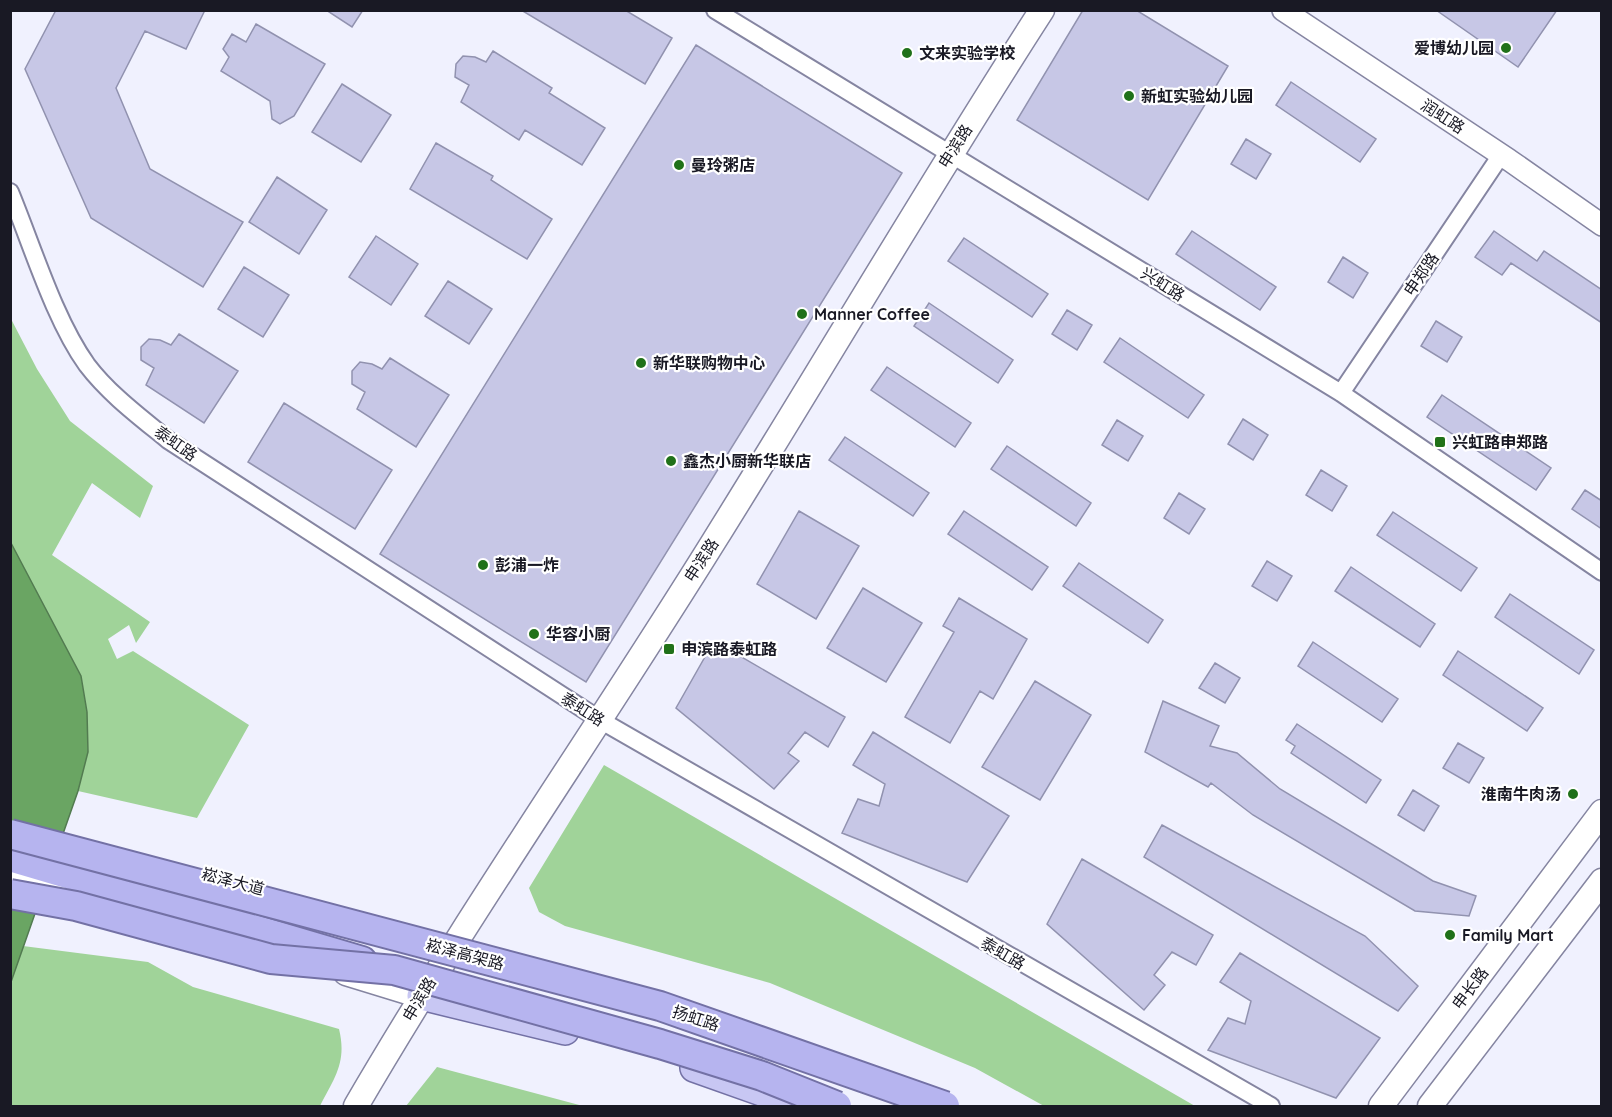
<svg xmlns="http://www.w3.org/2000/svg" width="1612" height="1117" viewBox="0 0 1612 1117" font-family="Quicksand,'Noto Sans SC',sans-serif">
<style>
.green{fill:#a0d399}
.water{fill:#6aa563;stroke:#527b50;stroke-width:1.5}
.building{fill:#c7c7e6;stroke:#9192af;stroke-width:1.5}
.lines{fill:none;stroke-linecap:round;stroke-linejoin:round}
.minor-casing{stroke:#8585a1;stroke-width:20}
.tertiary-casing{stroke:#8585a1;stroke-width:24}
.secondary-casing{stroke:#8585a1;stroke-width:27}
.primary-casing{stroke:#7371a5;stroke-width:30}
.trunk-casing{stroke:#7371a5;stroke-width:32}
.minor{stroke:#fff;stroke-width:16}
.tertiary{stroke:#fff;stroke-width:21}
.secondary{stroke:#fff;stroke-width:24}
.primary{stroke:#c8c7f3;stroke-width:27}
.trunk{stroke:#b6b4ef;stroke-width:28}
.trunk-bridge-casing{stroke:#7371a5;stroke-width:32;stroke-linecap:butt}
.trunk-bridge{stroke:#b6b4ef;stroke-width:28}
.poi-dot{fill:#207119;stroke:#fff;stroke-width:2}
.labels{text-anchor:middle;stroke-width:4.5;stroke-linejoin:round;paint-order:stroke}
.poi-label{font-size:16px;font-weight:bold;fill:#191924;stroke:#fff;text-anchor:start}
.street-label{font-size:16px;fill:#191924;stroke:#fff}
</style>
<rect width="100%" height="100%" fill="#f0f1fe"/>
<path class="green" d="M10,317L37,369L70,421L153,486L140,518L92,483L52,555L150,622L136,643L129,625L108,639L117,659L133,651L249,725L197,818L78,791L88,752L87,712L81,676L11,543Z
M604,765L1195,1106H1044L975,1068L770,983L565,926L539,912L529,888Z
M23,946L148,962L193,987L339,1029C347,1062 335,1077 320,1106H11V982Z
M437,1067L583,1106H406Z"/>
<path class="water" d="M11,543L81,676L87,712L88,752L78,791L11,982Z"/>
<path class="building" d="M56,10H205L186,49L145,31L116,88L150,169L243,222L203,287L91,218L25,69Z
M326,10H363L352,27Z
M521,10H625L672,38L645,84Z
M1083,10H1136L1228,66L1148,200L1017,120Z
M1436,10H1557L1518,67Z
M256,24L325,64L294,116L280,124L272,119L270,101L221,71L229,57L223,49L232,34L246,42Z
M696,45L902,173L586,682L380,554Z
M493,51L552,88L549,93L605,128L582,165L525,130L519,140L461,102L469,85L455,77L456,64L463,56L475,57L486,62Z
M1291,82L1376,139L1360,162L1276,105Z
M342,84L391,115L361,162L312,132Z
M1246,139L1271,154L1256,179L1231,164Z
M436,143L493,176L491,180L552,219L527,259L410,189Z
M277,177L327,210L299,254L249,222Z
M1192,231L1276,287L1260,310L1176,254Z
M1494,231L1537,261L1544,251L1602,290V323L1511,263L1502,275L1475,257Z
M376,236L418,264L391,305L349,277Z
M964,238L1048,294L1032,317L948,261Z
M1343,257L1368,273L1353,298L1328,282Z
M244,267L289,295L263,337L218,309Z
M448,281L492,309L469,344L425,316Z
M929,303L1013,360L998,383L914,326Z
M1067,310L1092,325L1077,350L1052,334Z
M1436,321L1462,337L1447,362L1421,346Z
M179,334L238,371L204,423L146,385L154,368L141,360V347L149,339L160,340L171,345Z
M1120,338L1204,395L1188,418L1104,362Z
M390,358L449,395L416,447L357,409L365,392L352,384V371L360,362L372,364L382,369Z
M887,367L971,423L955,447L871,390Z
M1442,395L1551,468L1536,490L1427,417Z
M284,403L392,470L355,529L248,462Z
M1243,419L1268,435L1253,460L1228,444Z
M1117,420L1143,436L1128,461L1102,445Z
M845,437L929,493L913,516L829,460Z
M1007,446L1091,503L1076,526L991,469Z
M1321,470L1347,486L1332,511L1306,495Z
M1585,490L1602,501V529L1572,509Z
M1179,493L1205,509L1189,534L1164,518Z
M799,511L859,546L816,619L757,584Z
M964,511L1048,567L1032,590L948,534Z
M1393,512L1477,568L1461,591L1377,535Z
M1267,561L1292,576L1277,601L1252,586Z
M1079,563L1163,620L1148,643L1063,586Z
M1351,567L1435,624L1420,647L1335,591Z
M863,588L922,623L886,682L827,648Z
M1510,594L1594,650L1579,674L1495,617Z
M959,598L1027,639L993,699L980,691L950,743L905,717L954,632L943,626Z
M714,641L845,717L828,747L805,732L788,753L799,761L774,789L676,708Z
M1313,642L1398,699L1382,722L1298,666Z
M1458,651L1543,708L1527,731L1443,675Z
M1215,663L1240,678L1225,703L1199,688Z
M1035,681L1091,715L1040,800L982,767Z
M1163,701L1219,726L1210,746L1237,753L1280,789L1433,881L1476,896L1469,916L1415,911L1253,815L1211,783L1208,787L1145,752Z
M1297,724L1381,780L1366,803L1291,753L1295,746L1286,740Z
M873,732L1009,816L967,882L842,833L858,799L879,806L885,784L853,765Z
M1458,743L1484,758L1469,783L1443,768Z
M1413,790L1439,806L1424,831L1398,815Z
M1162,825L1365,936L1418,986L1398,1011L1144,857Z
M1082,859L1213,935L1196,965L1172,952L1154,975L1165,985L1144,1010L1047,924Z
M1240,953L1380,1038L1336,1098L1208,1050L1228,1018L1245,1024L1251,1001L1220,982Z"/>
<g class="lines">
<defs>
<path id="minor" d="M715,10L1341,393L1602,572
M10,192C32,245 54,319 87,365C109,394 140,417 168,440L600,720L1271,1106
M1341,393L1501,155"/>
<path id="tertiary" d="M1283,10L1509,160L1602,225"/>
<path id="secondary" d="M10,873L97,899
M346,973L421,996
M356,1106C468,914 596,731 714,541C824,365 929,185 1042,10
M1381,1106L1602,812
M1430,1106L1602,881"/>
<path id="primary" d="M421,996L565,1031
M694,1068L801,1106"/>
<path id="trunk" d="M10,857L362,961"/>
</defs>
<use href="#minor" class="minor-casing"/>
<use href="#tertiary" class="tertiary-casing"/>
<use href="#secondary" class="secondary-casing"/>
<use href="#primary" class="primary-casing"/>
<use href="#trunk" class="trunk-casing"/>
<use href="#minor" class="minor"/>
<use href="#tertiary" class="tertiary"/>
<use href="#secondary" class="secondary"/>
<use href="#primary" class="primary"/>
<use href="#trunk" class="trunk"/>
<defs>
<path id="trunk-bridge" d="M10,834L660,1006L945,1106
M10,894L76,906L271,959L394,970L660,1044L762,1076L837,1106"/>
</defs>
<use href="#trunk-bridge" class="trunk-bridge-casing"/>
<use href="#trunk-bridge" class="trunk-bridge"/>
</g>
<g class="poi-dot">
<circle cx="1506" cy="48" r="6"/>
<circle cx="907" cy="53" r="6"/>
<circle cx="1129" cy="96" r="6"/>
<circle cx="679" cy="165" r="6"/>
<circle cx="802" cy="314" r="6"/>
<circle cx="641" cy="363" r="6"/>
<rect x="1434" y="436" width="12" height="12" rx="3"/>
<circle cx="671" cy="461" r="6"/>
<circle cx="483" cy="565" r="6"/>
<circle cx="534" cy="634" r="6"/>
<rect x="663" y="643" width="12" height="12" rx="3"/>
<circle cx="1573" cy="794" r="6"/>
<circle cx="1450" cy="935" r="6"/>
</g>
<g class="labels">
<g class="poi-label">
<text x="1494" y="54" text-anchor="end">爱博幼儿园</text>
<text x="919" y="59">文来实验学校</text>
<text x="1141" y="102">新虹实验幼儿园</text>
<text x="691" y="171">曼玲粥店</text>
<text x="814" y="320">Manner Coffee</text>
<text x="653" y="369">新华联购物中心</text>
<text x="1452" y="448">兴虹路申郑路</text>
<text x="683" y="467">鑫杰小厨新华联店</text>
<text x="495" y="571">彭浦一炸</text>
<text x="546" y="640">华容小厨</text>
<text x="681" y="655">申滨路泰虹路</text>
<text x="1561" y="800" text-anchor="end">淮南牛肉汤</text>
<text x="1462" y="941">Family Mart</text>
</g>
<g class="street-label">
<text transform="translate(1443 116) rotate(33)" y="6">润虹路</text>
<text transform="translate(955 146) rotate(-58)" y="6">申滨路</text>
<text transform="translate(1421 274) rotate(-56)" y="6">申郑路</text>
<text transform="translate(1163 284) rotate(32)" y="6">兴虹路</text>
<text transform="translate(176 443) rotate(35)" y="6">泰虹路</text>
<text transform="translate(701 560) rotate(-57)" y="6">申滨路</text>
<text transform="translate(583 709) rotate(32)" y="6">泰虹路</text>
<text transform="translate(233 881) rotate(15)" y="6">崧泽大道</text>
<text transform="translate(1003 953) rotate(30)" y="6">泰虹路</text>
<text transform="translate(465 954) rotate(15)" y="6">崧泽高架路</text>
<text transform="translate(1470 988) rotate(-53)" y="6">申长路</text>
<text transform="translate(419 999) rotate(-59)" y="6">申滨路</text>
<text transform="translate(696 1018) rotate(18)" y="6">扬虹路</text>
</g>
</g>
<rect width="1612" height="1117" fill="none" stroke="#191924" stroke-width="24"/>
</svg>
